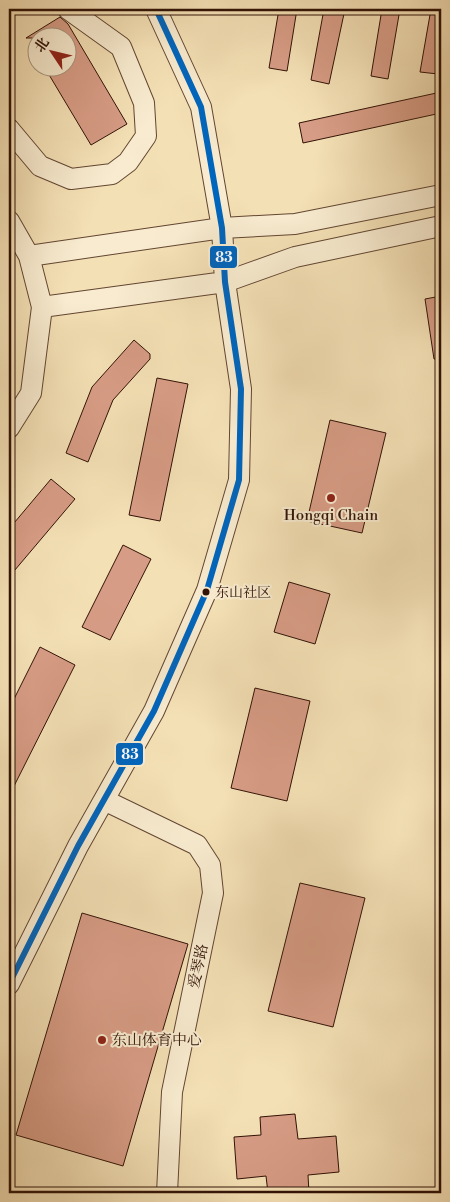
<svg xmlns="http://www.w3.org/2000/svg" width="450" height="1202" viewBox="0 0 450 1202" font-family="'Libre Bodoni','Noto Serif SC',serif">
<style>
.building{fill:#d79c85;stroke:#311206}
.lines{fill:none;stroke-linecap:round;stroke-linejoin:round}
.minor-casing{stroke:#624632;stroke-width:22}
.minor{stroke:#f8ebcf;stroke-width:20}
.bus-1-casing{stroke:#f8ebcf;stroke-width:10}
.bus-1{stroke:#0065bd;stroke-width:6}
.poi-dot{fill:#8f2418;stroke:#f8ebcf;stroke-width:2}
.bus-dot{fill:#311206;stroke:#f8ebcf;stroke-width:2}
.labels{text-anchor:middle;stroke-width:4;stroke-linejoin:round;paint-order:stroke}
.bus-label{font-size:14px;fill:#311206;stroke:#f8ebcf;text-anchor:start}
.poi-label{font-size:15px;fill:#311206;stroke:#f8ebcf}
.street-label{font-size:15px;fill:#311206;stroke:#f8ebcf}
.line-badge{stroke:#f8ebcf;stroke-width:2}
.badge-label{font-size:14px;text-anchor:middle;font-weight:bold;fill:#fff}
</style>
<rect width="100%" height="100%" fill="#f4e0b5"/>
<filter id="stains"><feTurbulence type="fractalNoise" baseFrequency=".004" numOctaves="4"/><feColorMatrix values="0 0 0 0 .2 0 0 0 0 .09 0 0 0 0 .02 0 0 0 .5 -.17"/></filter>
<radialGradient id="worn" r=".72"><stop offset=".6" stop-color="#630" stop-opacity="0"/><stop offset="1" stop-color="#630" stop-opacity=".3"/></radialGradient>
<path class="building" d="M279,9H297L287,71L269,68Z
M324,9H345L329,84L311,80Z
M382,9H400L388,79L371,76Z
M431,9H441V56L438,74L420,72Z
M60,17L68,24L127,124L91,145L45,68H68V38H26Z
M441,92V113L303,143L299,123Z
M441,296V359H434L425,299Z
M134,340L150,354V359L113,400L88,462L66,453L92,387Z
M157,378L188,384L160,521L129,515Z
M330,420L386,433L362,533L307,521Z
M51,479L75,499L9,577V529Z
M123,545L151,559L110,640L82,627Z
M289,582L330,594L315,644L274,632Z
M40,647L75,665L9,796V709Z
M255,688L310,701L287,801L231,788Z
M300,883L365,898L333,1027L268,1011Z
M82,913L188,944L123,1166L16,1135Z
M295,1114L298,1139L336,1136L339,1172L308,1175L309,1193H268L266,1176L237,1179L234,1137L261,1135L260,1117Z"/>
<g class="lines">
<defs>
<path id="minor" d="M9,129L40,166L71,179L112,174L128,162L146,136L144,103L121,47L68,9
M9,221L29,256L42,307L31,393L9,428
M29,256L222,228L295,224L441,195
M42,307L225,282L295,257L441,226
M104,800L197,845L210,865L213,893L172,1092L167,1193
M9,984L78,846L154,711L207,590L239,480L241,389L225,282L222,228L201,107L156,9"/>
</defs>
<use href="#minor" class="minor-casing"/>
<use href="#minor" class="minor"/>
<defs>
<path id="bus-1" d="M9,984L78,846L154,711L207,590L239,480L241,389L225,282L222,228L201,107L156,9"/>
</defs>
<use href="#bus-1" class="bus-1-casing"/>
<use href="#bus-1" class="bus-1"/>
</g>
<g class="poi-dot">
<circle cx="331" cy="498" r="5"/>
<circle cx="102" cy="1040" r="5"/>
</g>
<circle class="bus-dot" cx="206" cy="592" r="4.5"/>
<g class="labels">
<g class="bus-label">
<text x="215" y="597">东山社区</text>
</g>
<g class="poi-label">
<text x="331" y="520">Hongqi Chain</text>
<text x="112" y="1045" text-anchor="start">东山体育中心</text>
</g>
<g class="street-label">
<text transform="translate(198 966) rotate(-78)" y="5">爱琴路</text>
</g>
</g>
<g class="line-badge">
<rect x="209" y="245" width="29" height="24" rx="5" fill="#0065bd"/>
<rect x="115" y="742" width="29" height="24" rx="5" fill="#0065bd"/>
</g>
<g class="badge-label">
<text x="224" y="262">83</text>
<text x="130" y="759">83</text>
</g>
<rect width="450" height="1202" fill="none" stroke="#f4e0b5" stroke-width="30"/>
<rect x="10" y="10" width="430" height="1182" fill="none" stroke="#311206" stroke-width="2.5"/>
<rect x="15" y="15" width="420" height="1172" fill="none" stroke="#311206"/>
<g transform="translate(52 52) rotate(305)"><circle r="24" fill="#f8ebcf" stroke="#a8947f"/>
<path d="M0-4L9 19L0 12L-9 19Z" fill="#8f2418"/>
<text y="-8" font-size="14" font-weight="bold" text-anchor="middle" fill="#311206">北</text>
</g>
<rect width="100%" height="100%" filter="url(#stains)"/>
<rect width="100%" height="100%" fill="url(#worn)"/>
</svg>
